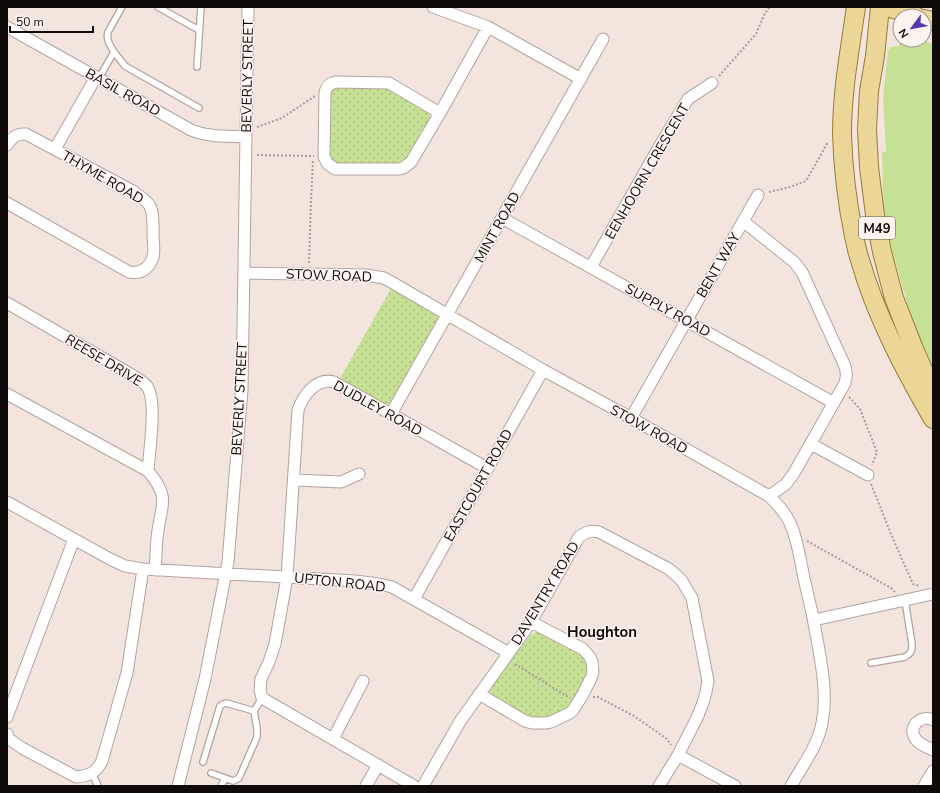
<svg xmlns="http://www.w3.org/2000/svg" width="940" height="793" viewBox="0 0 940 793" font-family="'Nunito Sans',sans-serif">
<style>
.green{fill:#c6e195}
.park{fill:url(#park-dots)}
.lines{fill:none;stroke-linecap:round;stroke-linejoin:round}
.lane-casing{stroke:#b3a49e;stroke-width:8}
.street-casing{stroke:#b3a49e;stroke-width:13}
.primary-casing{stroke:#967d38;stroke-width:20}
.path{stroke:#aa9d98;stroke-width:2;stroke-dasharray:2 2;stroke-linecap:butt}
.lane{stroke:#fff;stroke-width:5.5}
.street{stroke:#fff;stroke-width:11}
.primary{stroke:#ebd697;stroke-width:18}
.labels{text-anchor:middle;stroke-width:3;stroke-linejoin:round;paint-order:stroke}
.shield{fill:#fdf3ef;stroke:#57514e;stroke-width:1}
.shield-label{font-size:13px;font-weight:bold;fill:#100b09}
.street-label{font-size:14px;fill:#100b09;stroke:#fdf3ef}
.neighbourhood-label{font-size:15px;font-weight:bold;fill:#100b09;stroke:#fdf3ef}
</style>
<defs>
<pattern id="park-dots" width="8" height="8" patternUnits="userSpaceOnUse"><rect width="8" height="8" fill="#c6e195"/><path d="M2 2h.1M6 6h.1" fill="none" stroke="#a9c07f" stroke-width="1.8" stroke-linecap="round"/></pattern>
</defs>
<rect width="100%" height="100%" fill="#f4e4de"/>
<path class="green" d="M900,40H924L933,45V373L914,327L891,247L887,232L883,201L882,152H886L883,98L888,51L890,47L899,46Z"/>
<path class="park" d="M335,87L386,88L390,89L429,112L430,118L429,121L409,157L400,165L337,164L331,161L329,155L330,94L331,91Z
M392,287L436,314L438,319L392,402L389,404H383L339,380Z
M536,632H541L581,653L586,660L588,672L570,708L543,720L530,719L491,695L490,689L491,684L529,636Z"/>
<g class="lines">
<defs>
<path id="lane" d="M158,7L199,30
M114,52L125,66L199,108
M197,67L201,7
M99,78L114,52C110,45 106,40 108,32L122,7
M871,663L905,657C911,653 912,652 912,644L905,600
M203,762L220,706L223,704L226,703L254,711
M92,773L98,786
M211,773L225,778
M221,786L225,778L233,781L239,778L257,737V728L254,711L262,698"/>
<path id="street" d="M433,7L488,27L581,79
M7,27L191,130C208,137 227,136 246,137
M336,82L389,83L440,113L411,162L403,168L399,169H335L327,163L324,156L325,93C326,87 330,83 336,82Z
M440,113L488,27
M7,145C12,138 16,133 26,134L131,190C138,195 146,199 150,206C154,215 153,225 153,235C153,241 155,250 153,257C149,269 141,274 129,272L7,203
M55,149L96,77
M502,218L834,403
M743,221L794,262L802,272L844,364C847,370 847,376 845,383L794,473L786,484L769,496
M591,267L659,147L688,99L712,83
M244,273L366,275L384,278L393,283L543,370L631,418L769,496C777,504 785,512 790,523C798,540 800,560 804,578C810,602 815,626 819,650C823,674 827,699 822,723C818,746 802,766 791,786
M7,303L132,375C138,379 145,382 148,388C157,403 149,453 148,471
M7,394L148,471C172,499 160,506 157,538C156,549 156,559 155,570
M391,414L603,39
M631,418L758,195
M811,444L868,475
M294,480L341,482L359,474
M7,502L110,559L125,566L143,569L355,581L379,584L392,587L509,653
M414,599L543,370
M814,620L933,594
M479,694L525,721L532,723H545L551,722L570,713L573,710L582,696L592,676L593,672L592,662L590,657L583,649L531,622
M7,717L74,539
M933,720C922,714 907,726 915,738C918,744 927,747 933,750
M7,734L9,739L22,748L76,777C89,776 96,773 102,761L127,673L143,569
M333,739L363,681
M678,755L735,786
M178,786L205,679L228,562L242,390L248,7
M366,786L378,765
M414,786L262,698L260,690L261,679L269,662L275,644L287,577L298,410C303,396 316,377 334,382L487,468
M423,786L461,720L531,622L579,537C586,532 590,530 599,532L669,569L676,575L682,581L692,598L708,681L706,692L703,703L697,718L678,755L659,786
M924,786L933,771"/>
<path id="primary" d="M856,7C850,49 842,91 842,134C843,168 847,202 854,236C856,244 857,252 860,260C876,316 904,369 933,419
M880,7L875,56L869,91L867,129L869,167L875,215L882,252L894,298L914,349L933,392
M887,7L916,16
M924,19L933,21"/>
</defs>
<use href="#lane" class="lane-casing"/>
<use href="#street" class="street-casing"/>
<use href="#primary" class="primary-casing"/>
<path class="path" d="M719,76L756,34L765,13L770,7
M257,127L282,118L315,96
M257,155L314,156
M769,192L790,187L806,181L828,142
M309,263L311,201L313,160
M849,397L860,409L877,452L872,465
M871,484L891,534L913,584L920,586
M807,541L891,588L895,592
M515,664L568,697
M593,697H598L634,716L667,739L671,745"/>
<use href="#lane" class="lane"/>
<use href="#street" class="street"/>
<use href="#primary" class="primary"/>
</g>
<g class="labels">
<rect class="shield" x="859" y="217" width="36" height="22" rx="3"/>
<g class="shield-label">
<text x="877" y="233">M49</text>
</g>
<g class="street-label">
<text transform="translate(247 76) rotate(-89)" y="5">BEVERLY STREET</text>
<text transform="translate(123 92) rotate(29)" y="5">BASIL ROAD</text>
<text transform="translate(647 171) rotate(-60)" y="5">EENHOORN CRESCENT</text>
<text transform="translate(103 177) rotate(30)" y="5">THYME ROAD</text>
<text transform="translate(497 227) rotate(-61)" y="5">MINT ROAD</text>
<text transform="translate(718 265) rotate(-60)" y="5">BENT WAY</text>
<text transform="translate(329 275) rotate(2)" y="5">STOW ROAD</text>
<text transform="translate(668 310) rotate(29)" y="5">SUPPLY ROAD</text>
<text transform="translate(104 360) rotate(31)" y="5">REESE DRIVE</text>
<text transform="translate(239 399) rotate(-87)" y="5">BEVERLY STREET</text>
<text transform="translate(378 408) rotate(29)" y="5">DUDLEY ROAD</text>
<text transform="translate(649 429) rotate(29)" y="5">STOW ROAD</text>
<text transform="translate(478 485) rotate(-61)" y="5">EASTCOURT ROAD</text>
<text transform="translate(340 582) rotate(6)" y="5">UPTON ROAD</text>
<text transform="translate(545 593) rotate(-59)" y="5">DAVENTRY ROAD</text>
</g>
<g class="neighbourhood-label">
<text x="602" y="637">Houghton</text>
</g>
</g>
<rect width="940" height="793" fill="none" stroke="#100b09" stroke-width="16"/>
<g transform="translate(912 28) rotate(238)"><circle r="19" fill="#fdf3ef" stroke="#9e9693"/>
<path d="M0-3L7 15L0 10L-7 15Z" fill="#5b37af"/>
<text y="-6" font-size="11" font-weight="bold" text-anchor="middle" fill="#100b09">N</text>
</g>
<path d="M10 26v6h83v-6" fill="none" stroke="#100b09" stroke-width="2"/>
<text x="16" y="26" font-size="12" fill="#100b09" stroke="#fdf3ef" stroke-width="3" paint-order="stroke">50 m</text>
</svg>
